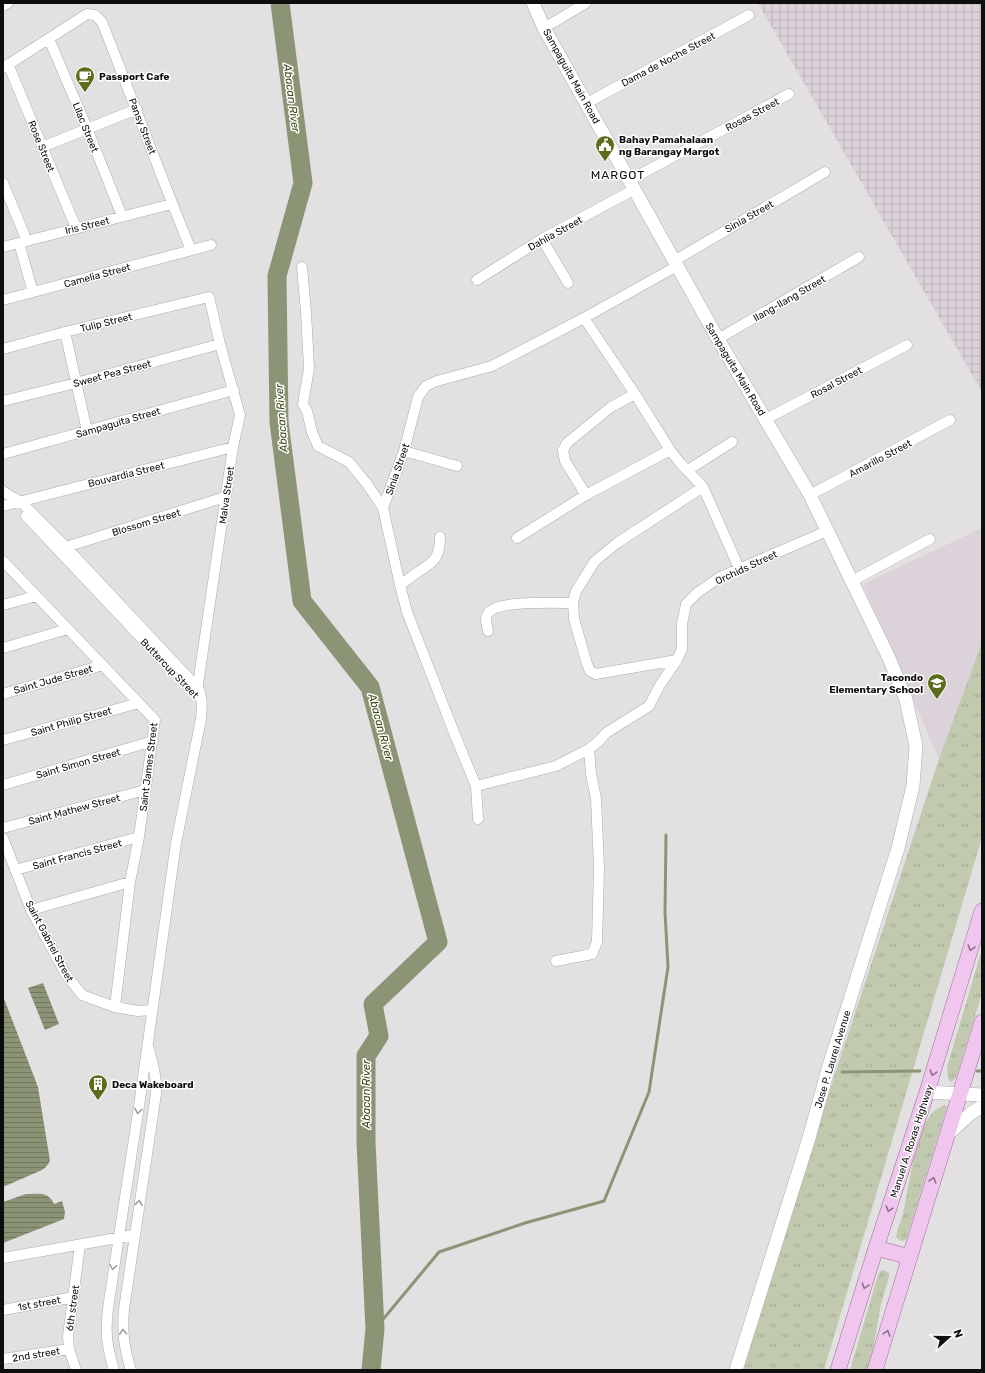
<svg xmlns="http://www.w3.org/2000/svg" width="985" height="1373" viewBox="0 0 985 1373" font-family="Rubik,sans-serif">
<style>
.built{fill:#dbd2da}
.industrial{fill:url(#industrial-grid)}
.grass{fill:url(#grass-tufts)}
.water{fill:url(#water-rules)}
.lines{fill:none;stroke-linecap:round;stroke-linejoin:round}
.stream{stroke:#8b9576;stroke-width:3}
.river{stroke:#8b9576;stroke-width:19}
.street-casing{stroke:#adabad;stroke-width:11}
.secondary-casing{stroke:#adabad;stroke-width:14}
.primary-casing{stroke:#9a6c98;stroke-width:16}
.street{stroke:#fff;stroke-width:10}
.secondary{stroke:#fff;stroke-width:13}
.primary{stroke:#f0c5ee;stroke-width:15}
.oneway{stroke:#8a7389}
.oneway2{stroke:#9f9f9f}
.labels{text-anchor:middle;stroke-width:3;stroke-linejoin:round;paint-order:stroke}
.street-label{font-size:10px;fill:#0e0e0e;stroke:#fff}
.poi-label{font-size:10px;font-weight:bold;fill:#0e0e0e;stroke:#fff;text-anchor:start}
.water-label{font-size:11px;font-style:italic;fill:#3a4613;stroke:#fff}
.quarter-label{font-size:12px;letter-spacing:1px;fill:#0e0e0e;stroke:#fff}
</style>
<defs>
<pattern id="industrial-grid" width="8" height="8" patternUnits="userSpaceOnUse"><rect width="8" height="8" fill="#dbd2da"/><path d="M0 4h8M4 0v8" fill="none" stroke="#bbb3ba"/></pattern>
<pattern id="grass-tufts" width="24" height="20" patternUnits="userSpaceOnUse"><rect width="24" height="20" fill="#c1c9af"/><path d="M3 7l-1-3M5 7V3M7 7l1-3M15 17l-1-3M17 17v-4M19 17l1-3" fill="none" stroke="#a5ab95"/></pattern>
<pattern id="water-rules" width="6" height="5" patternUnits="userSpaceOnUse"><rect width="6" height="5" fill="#8b9576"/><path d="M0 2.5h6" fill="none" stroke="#70785f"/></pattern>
</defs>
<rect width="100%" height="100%" fill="#e3e0e2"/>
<path class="built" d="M982,528V642L939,759L863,584Z"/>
<path class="industrial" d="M758,3H982V392Z"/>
<path class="grass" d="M982,642V837L824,1370H743L835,1074L939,759Z
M982,949V993L957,1075L955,1079L951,1082L948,1079L947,1067Z
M945,1105L947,1107L907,1237L906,1240L901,1241L896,1237C897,1229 901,1221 903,1214C909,1188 915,1130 934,1111C937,1109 941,1107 945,1105Z
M883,1270L889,1273V1277L881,1304L873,1349L867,1370H850L876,1282L880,1271Z"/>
<path class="water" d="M43,983L59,1024L45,1030L28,988Z
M3,996L38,1087L50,1161L46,1167L42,1170L3,1187Z
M26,1194C40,1194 48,1191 54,1204L62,1201L65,1212L64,1219L3,1243V1202Z"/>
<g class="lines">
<path class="stream" d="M977,1071H982
M842,1072L920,1071
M375,1329L439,1252L525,1223L604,1201L649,1092L668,967L665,912L666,835"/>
<path class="river" d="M280,3L303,183L277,276L279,422L302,601L370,687L438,942L373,1004L379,1036L366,1056V1142L375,1329L371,1370"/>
<defs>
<path id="street" d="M3,6L8,3
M544,28L586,3
M49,39L87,128L122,216
M8,64L76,228
M3,68L87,14L95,15L102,22C132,98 160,174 191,250
M587,103L749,15
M42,147L137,109
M630,180L789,94
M3,183L27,241
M542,239L568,283
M19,243L33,292
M3,247L172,204
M674,261L825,172
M302,267L306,312L309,368L303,404L307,411L312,432L318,446L349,462L367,484L383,508
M477,280L542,239L635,189
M3,300L211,245
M584,318L635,394L670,450L681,464L703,487L739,568
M65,332L87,431
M718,339L859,257
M3,349L65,332L209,297L220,344L240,415L233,447L197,691
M3,401L76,383L220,344
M766,419L907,345
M404,451L457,466
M3,454L234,390
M688,470L732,442
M3,491L10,496L20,501L66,547L198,688C203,698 202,708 201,719L176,843L139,1106L108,1308C105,1332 107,1347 114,1370
M586,495L565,461L563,450L567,443L611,407L635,394
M810,495L950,420
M3,506L233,447
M26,516L165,663
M517,538L586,495L670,450
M66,547L225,497
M3,561L155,720L139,837L130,882L115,1007
M852,581L930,539
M400,585C406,581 412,576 418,572C434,562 440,558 440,537
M3,605L36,596
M488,631C487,625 484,619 488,613C497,600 556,603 573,603
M3,648L68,629
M677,660L596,674L590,671L587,664L574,619L573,603L576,591L595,561L617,543L703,487
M3,694L103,665
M3,740L139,703
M3,785L153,741
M476,786L556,766L589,749L599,741L606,733L649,706L660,685L677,660L682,649V624L686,604L697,593L720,577L827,531
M478,819L476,786L455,735L407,612L400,585L383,508L404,451L418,397L426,386L437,381L492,366L584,318L677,266
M3,828L145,790
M3,838L31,910L65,973L82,995L115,1007L138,1011L152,1010
M15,870L139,837
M31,910L130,882
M556,961L592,954L597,942L599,868L596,798L591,774L589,749
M3,1258L134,1235
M3,1310L74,1297
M3,1359L69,1349
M76,1370L69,1349L68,1336L80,1245
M131,1370C124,1348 122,1332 124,1309L156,1094C157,1078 153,1064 149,1049"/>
<path id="secondary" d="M533,3L544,28L718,339L810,495L889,658L906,700L916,746L913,786L898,848L829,1066L809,1138L736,1370
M927,1092L982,1095
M947,1135L970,1114L982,1106"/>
<path id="primary" d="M876,1248L910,1257
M838,1370L876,1248L927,1092L982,911
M875,1370L982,1022"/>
</defs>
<use href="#street" class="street-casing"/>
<use href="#secondary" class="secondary-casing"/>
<use href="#primary" class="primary-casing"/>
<use href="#street" class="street"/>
<use href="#secondary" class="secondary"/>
<use href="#primary" class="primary"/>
</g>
<defs><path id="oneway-chevron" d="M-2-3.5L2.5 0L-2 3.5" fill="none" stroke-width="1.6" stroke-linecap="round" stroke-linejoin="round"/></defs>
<g class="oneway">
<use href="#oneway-chevron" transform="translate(971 948) rotate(107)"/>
<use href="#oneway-chevron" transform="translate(933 1073) rotate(107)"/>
<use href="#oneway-chevron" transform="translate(933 1180) rotate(-73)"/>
<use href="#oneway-chevron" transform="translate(889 1209) rotate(108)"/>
<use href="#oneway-chevron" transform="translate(865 1286) rotate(107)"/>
<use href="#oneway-chevron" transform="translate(887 1333) rotate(-73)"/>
</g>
<g class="oneway2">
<use href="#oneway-chevron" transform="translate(138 1111) rotate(99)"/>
<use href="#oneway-chevron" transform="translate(139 1203) rotate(-81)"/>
<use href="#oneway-chevron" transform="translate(113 1267) rotate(98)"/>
<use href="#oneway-chevron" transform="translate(123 1332) rotate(-93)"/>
</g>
<defs>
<symbol id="cafe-pin" viewBox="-11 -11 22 30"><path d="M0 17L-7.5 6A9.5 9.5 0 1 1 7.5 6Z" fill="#5b6d1b" stroke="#fff"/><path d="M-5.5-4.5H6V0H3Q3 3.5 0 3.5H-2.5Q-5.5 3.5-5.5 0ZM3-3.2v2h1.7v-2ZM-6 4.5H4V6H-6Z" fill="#fff"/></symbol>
<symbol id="civic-pin" viewBox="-11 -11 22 30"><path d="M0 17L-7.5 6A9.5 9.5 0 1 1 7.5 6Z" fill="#5b6d1b" stroke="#fff"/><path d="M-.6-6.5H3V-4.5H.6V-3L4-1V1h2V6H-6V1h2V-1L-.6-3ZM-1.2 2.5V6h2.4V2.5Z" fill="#fff"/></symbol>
<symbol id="school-pin" viewBox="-11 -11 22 30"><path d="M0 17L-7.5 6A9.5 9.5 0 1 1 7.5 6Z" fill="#5b6d1b" stroke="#fff"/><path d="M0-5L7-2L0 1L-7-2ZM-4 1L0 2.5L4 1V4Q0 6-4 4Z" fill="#fff"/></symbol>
<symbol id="building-pin" viewBox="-11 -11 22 30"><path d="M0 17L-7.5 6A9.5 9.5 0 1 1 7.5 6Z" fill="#5b6d1b" stroke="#fff"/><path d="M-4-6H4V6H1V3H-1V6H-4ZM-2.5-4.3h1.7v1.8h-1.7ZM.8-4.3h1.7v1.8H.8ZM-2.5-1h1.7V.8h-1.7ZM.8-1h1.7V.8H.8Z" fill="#fff"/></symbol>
</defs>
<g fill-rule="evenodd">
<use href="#cafe-pin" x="74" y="65" width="22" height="30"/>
<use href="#civic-pin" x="594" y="134" width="22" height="30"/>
<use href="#school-pin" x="926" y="672" width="22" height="30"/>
<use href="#building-pin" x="87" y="1073" width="22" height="30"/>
</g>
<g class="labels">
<g class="street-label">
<text transform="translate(668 59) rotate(-28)" y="4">Dama de Noche Street</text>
<text transform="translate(572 76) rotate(61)" y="4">Sampaguita Main Road</text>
<text transform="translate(752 114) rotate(-28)" y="4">Rosas Street</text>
<text transform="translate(143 126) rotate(69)" y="4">Pansy Street</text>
<text transform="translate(86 127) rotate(68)" y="4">Lilac Street</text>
<text transform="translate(42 146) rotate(68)" y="4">Rose Street</text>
<text transform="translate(749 216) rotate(-30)" y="4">Sinia Street</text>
<text transform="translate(87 225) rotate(-14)" y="4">Iris Street</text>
<text transform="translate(555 233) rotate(-29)" y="4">Dahlia Street</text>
<text transform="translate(97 275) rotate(-15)" y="4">Camelia Street</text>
<text transform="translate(789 298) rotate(-30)" y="4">Ilang-Ilang Street</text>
<text transform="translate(106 322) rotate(-14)" y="4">Tulip Street</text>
<text transform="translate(736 369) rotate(59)" y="4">Sampaguita Main Road</text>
<text transform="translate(112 373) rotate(-15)" y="4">Sweet Pea Street</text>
<text transform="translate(836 382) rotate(-28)" y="4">Rosal Street</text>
<text transform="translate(118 422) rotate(-16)" y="4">Sampaguita Street</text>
<text transform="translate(880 458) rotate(-28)" y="4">Amarillo Street</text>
<text transform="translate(397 469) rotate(-71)" y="4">Sinia Street</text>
<text transform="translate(126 474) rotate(-14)" y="4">Bouvardia Street</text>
<text transform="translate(226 495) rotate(-82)" y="4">Malva Street</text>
<text transform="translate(146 522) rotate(-17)" y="4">Blossom Street</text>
<text transform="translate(746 567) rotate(-25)" y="4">Orchids Street</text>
<text transform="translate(170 668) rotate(46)" y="4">Buttercup Street</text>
<text transform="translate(53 679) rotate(-16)" y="4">Saint Jude Street</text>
<text transform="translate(71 721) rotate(-16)" y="4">Saint Philip Street</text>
<text transform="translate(78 763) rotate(-16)" y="4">Saint Simon Street</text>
<text transform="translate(148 767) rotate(-83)" y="4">Saint James Street</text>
<text transform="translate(74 809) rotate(-15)" y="4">Saint Mathew Street</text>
<text transform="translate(77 854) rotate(-15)" y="4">Saint Francis Street</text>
<text transform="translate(50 941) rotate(62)" y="4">Saint Gabriel Street</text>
<text transform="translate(832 1059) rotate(-73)" y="4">Jose P. Laurel Avenue</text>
<text transform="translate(911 1141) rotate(-72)" y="4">Manuel A. Roxas Highway</text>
<text transform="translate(39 1303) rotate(-10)" y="4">1st street</text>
<text transform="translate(72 1308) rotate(-82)" y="4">6th street</text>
<text transform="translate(36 1354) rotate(-9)" y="4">2nd street</text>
</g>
<g class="poi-label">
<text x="99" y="80">Passport Cafe</text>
<text x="619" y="143">Bahay Pamahalaan<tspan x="619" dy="12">ng Barangay Margot</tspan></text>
<text x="923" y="681" text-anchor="end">Tacondo<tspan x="923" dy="12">Elementary School</tspan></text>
<text x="112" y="1088">Deca Wakeboard</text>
</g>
<g class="water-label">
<text transform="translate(292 98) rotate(83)" y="4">Abacan River</text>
<text transform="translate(281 418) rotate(-94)" y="4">Abacan River</text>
<text transform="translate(381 727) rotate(75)" y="4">Abacan River</text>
<text transform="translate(366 1094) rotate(-90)" y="4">Abacan River</text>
</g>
<g class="quarter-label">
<text x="618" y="179">MARGOT</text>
</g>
</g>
<rect width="985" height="1373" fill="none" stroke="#0e0e0e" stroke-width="8"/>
<g transform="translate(949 1337) rotate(69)" stroke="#ffffff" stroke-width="3" paint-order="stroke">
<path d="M0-3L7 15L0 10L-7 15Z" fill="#0e0e0e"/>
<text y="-6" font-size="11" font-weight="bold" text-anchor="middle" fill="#0e0e0e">N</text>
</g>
</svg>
